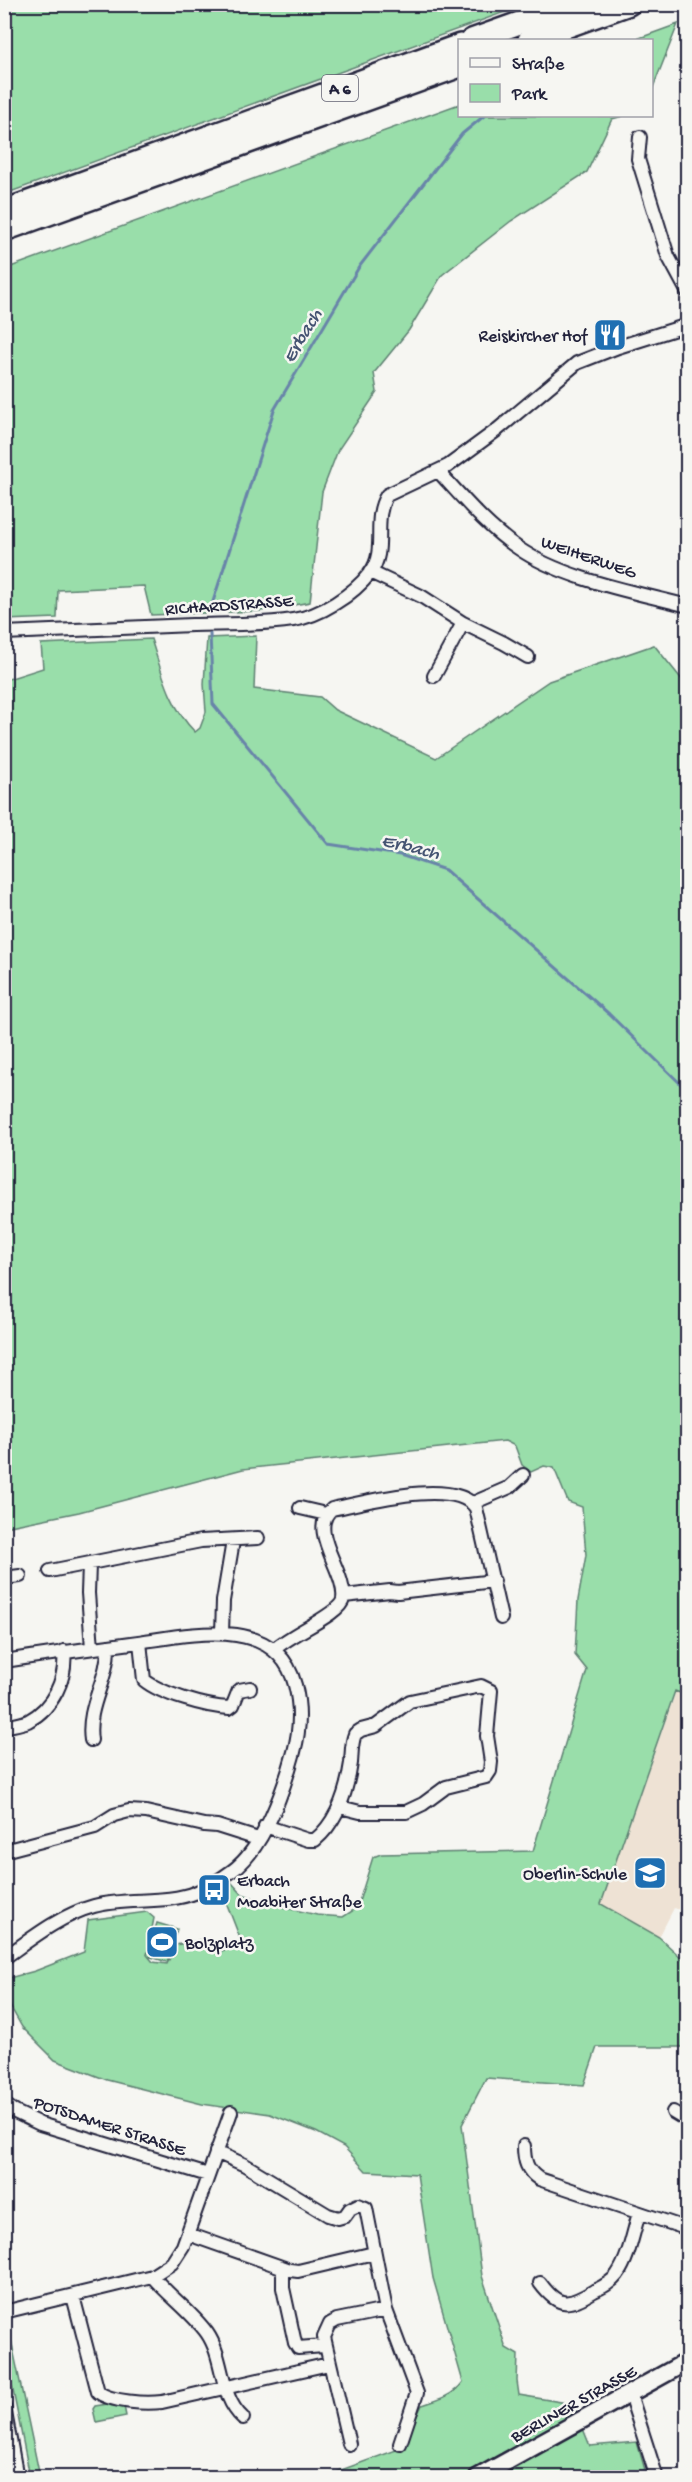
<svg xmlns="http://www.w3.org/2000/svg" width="692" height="2482" viewBox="0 0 692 2482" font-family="'Gochi Hand',sans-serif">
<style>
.built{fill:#eee2d4}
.green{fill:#99deaa;stroke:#5e8072;stroke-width:1.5}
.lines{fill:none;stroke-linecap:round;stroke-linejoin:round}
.stream{stroke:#6884a9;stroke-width:3}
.street-casing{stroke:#22223b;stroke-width:16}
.secondary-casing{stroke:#22223b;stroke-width:21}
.highway-casing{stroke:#22223b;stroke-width:26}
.street{stroke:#f6f6f2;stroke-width:12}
.secondary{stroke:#f6f6f2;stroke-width:16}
.highway{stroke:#f6f6f2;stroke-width:21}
.labels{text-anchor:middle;stroke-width:5;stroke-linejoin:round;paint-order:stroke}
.shield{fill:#f6f6f2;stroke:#626272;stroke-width:1.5}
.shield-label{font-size:16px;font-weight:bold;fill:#22223b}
.poi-label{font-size:18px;fill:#22223b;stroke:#f6f6f2;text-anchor:end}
.street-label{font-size:18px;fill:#22223b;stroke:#f6f6f2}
.water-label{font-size:20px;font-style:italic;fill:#455372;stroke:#f6f6f2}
</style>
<rect width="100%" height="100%" fill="#f6f6f2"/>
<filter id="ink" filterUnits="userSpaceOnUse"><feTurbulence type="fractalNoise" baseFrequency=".0167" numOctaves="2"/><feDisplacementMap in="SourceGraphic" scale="12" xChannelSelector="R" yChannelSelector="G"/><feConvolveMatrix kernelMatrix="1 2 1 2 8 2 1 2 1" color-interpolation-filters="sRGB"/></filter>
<g filter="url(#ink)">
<path class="built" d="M676,1691L687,1696V1912L674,1908L659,1937L601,1904Z"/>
<path class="green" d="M4,5L5,4L524,5L5,194Z
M678,24L652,90V40H634Z
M459,104L460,116H623L612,119L587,172L511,221L442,275L409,330L374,373L377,392L338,450L322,492L310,602L261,611L151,615L144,586L58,590L57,618L5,620V269Z
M256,636L254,689L320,697L335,710L436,758L549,681L654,645L688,687V1696L675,1691L601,1904L659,1937L687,1963V2047H597L584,2085L486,2078L462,2125L482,2276L506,2348L518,2355L517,2381L519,2395L573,2404L590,2446L637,2442L645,2470L613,2478L322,2477L402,2448L422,2405C438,2400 453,2396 463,2382L433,2278L417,2174L366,2171L344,2147L316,2132L270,2114L202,2104L107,2080L55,2060L22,2027L5,1997V1979L35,1971L84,1952L88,1920L147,1912L154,1918L147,1955L157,1923L177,1929L167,1962L148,1956L153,1962L167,1964L176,1945L204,1939L221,1951L243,1946L221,1889L231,1882L242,1894L286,1908L317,1915L343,1917L357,1908L373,1857L381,1854L533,1851L587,1670L575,1655L578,1600L586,1555L582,1507L568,1502L554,1468L544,1466L531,1472L522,1465L515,1446L505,1441L243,1469L79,1512L5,1527V680L43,668L41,644L151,639C162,673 170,707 195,732L200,728L206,712L204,684L207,638Z
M4,2324L8,2325L40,2477H30L5,2350Z
M114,2403L119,2407L124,2406L126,2416L96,2422L93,2409L95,2406Z"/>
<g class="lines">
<path class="stream" d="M211,608L274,410L359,267L462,134L484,116
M210,634L213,704L328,844L400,855L445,870L609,1014L688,1091"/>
<defs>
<path id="street" d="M640,137L638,159L668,256L688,293
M438,471C463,498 487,527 518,548C562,579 635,592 688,606
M370,572L421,596L463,623L504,643L528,657
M4,633C67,630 130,628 192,625C225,624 260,625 293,620C320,616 353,595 370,573C388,550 371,520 387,495L448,466L497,430L577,363L618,347L688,325
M434,676L463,623
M473,1503L510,1487L523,1475
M300,1508L326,1514
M89,1565L88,1593L92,1648
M50,1571L201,1541L258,1538
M4,1578L20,1576
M344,1596L390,1591L398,1592L494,1581
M222,1633L223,1601L233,1541
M140,1642L144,1680C161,1694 207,1707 229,1708L233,1705L239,1690L250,1688
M274,1650C288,1635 341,1614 343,1599C347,1573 306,1529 332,1509C363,1503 455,1477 476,1508L501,1618
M4,1661C49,1654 94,1648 139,1642C192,1634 277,1615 295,1685C301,1708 300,1730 294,1752C284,1789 264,1848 232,1871C221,1879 209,1887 197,1892C165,1905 127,1897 94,1906C61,1915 32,1938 4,1958
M4,1727C12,1725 21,1724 28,1721C53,1708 67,1679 64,1651
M91,1740C86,1706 109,1679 108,1646
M265,1826L308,1840H315C338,1821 347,1791 351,1763C352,1753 351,1744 355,1734L361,1730L376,1726L410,1701L481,1686L491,1691L487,1736L491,1762L490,1771L486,1777L446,1787L423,1804L406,1812H360L340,1807
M4,1851L95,1827L114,1815L129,1811L146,1812L204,1825L217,1826L258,1839
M4,2104L15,2112L40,2124L208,2175
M673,2112L688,2121
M524,2146C524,2161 527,2171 539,2179L688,2229
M216,2152L245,2165L328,2215L338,2218L345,2216L350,2209L358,2205L366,2208L386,2310L417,2393L400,2444
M188,2234L290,2270L298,2271L374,2253
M283,2269V2288L295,2343L298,2348L324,2346
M152,2276C169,2296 192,2312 207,2333C225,2359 219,2397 243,2418
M540,2283C559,2309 569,2306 594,2291C602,2287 611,2283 617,2275C629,2258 633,2233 639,2213
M73,2296L98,2392C111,2402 145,2404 162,2402L329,2364
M4,2312L152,2276L172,2263L183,2246L231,2112
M630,2394L657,2478
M4,2407L17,2478
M349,2444L324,2337L330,2324L337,2320L386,2310
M4,2470L6,2478"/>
<path id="secondary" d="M477,2478L688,2361"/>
<path id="highway" d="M472,40L572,4
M529,40L629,4
M4,211L460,45
M4,230L460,66"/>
</defs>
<use href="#street" class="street-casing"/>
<use href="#secondary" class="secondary-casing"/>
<use href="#highway" class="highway-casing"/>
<use href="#street" class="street"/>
<use href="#secondary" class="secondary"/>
<use href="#highway" class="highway"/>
</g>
</g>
<defs>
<symbol id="restaurant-square" viewBox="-11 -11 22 22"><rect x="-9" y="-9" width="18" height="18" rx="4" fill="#1f6fb2" stroke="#f6f6f2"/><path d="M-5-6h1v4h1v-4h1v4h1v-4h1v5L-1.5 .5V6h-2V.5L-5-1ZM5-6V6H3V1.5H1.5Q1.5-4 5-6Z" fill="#fff"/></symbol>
<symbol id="school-square" viewBox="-11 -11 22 22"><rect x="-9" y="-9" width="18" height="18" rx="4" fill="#1f6fb2" stroke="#f6f6f2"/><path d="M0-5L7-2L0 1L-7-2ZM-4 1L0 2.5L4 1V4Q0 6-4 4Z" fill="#fff"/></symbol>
<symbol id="bus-square" viewBox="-11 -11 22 22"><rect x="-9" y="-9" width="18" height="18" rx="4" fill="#1f6fb2" stroke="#f6f6f2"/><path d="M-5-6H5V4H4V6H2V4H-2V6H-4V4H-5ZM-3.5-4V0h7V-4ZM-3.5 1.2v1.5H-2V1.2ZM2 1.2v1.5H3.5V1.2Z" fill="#fff"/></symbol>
<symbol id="stadium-square" viewBox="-11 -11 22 22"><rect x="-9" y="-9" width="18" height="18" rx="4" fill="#1f6fb2" stroke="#f6f6f2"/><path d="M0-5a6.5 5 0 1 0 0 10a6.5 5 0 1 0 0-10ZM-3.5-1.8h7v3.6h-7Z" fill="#fff"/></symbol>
</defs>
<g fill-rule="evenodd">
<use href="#restaurant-square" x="591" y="316" width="38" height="38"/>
<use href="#school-square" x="631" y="1854" width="38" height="38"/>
<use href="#bus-square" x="195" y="1871" width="38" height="38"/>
<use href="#stadium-square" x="143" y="1923" width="38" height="38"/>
</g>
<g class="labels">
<rect class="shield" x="322" y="75" width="36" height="26" rx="4.5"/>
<g class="shield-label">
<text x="340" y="94">A 6</text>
</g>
<g class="poi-label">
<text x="587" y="341">Reiskircher Hof</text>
<text x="627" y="1879">Oberlin-Schule</text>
<text x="237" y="1886" text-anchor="start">Erbach<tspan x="237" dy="21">Moabiter Straße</tspan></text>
<text x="185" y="1948" text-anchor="start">Bolzplatz</text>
</g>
<g class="street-label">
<text transform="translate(589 556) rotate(19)" y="6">WEIHERWEG</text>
<text transform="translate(229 604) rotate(-4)" y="6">RICHARDSTRASSE</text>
<text transform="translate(110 2125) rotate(18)" y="6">POTSDAMER STRASSE</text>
<text transform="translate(573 2403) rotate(-29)" y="6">BERLINER STRASSE</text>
</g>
<g class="water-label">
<text transform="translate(301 335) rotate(-59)" y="7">Erbach</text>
<text transform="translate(411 845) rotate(14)" y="7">Erbach</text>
</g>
</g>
<rect width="692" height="2482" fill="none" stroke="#f6f6f2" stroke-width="24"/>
<rect x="12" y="12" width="668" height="2458" fill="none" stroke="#22223b" stroke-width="2" filter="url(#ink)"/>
<rect x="458" y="39" width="195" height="78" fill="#f6f6f2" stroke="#a1a1a9" stroke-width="1.5"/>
<rect x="470" y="58" width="30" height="9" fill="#f6f6f2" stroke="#a1a1a9" stroke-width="1.5"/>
<text x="512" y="69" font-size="18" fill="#22223b">Straße</text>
<rect x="470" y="84" width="30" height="18" fill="#99deaa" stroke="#a1a1a9" stroke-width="1.5"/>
<text x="512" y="99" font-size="18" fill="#22223b">Park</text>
</svg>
